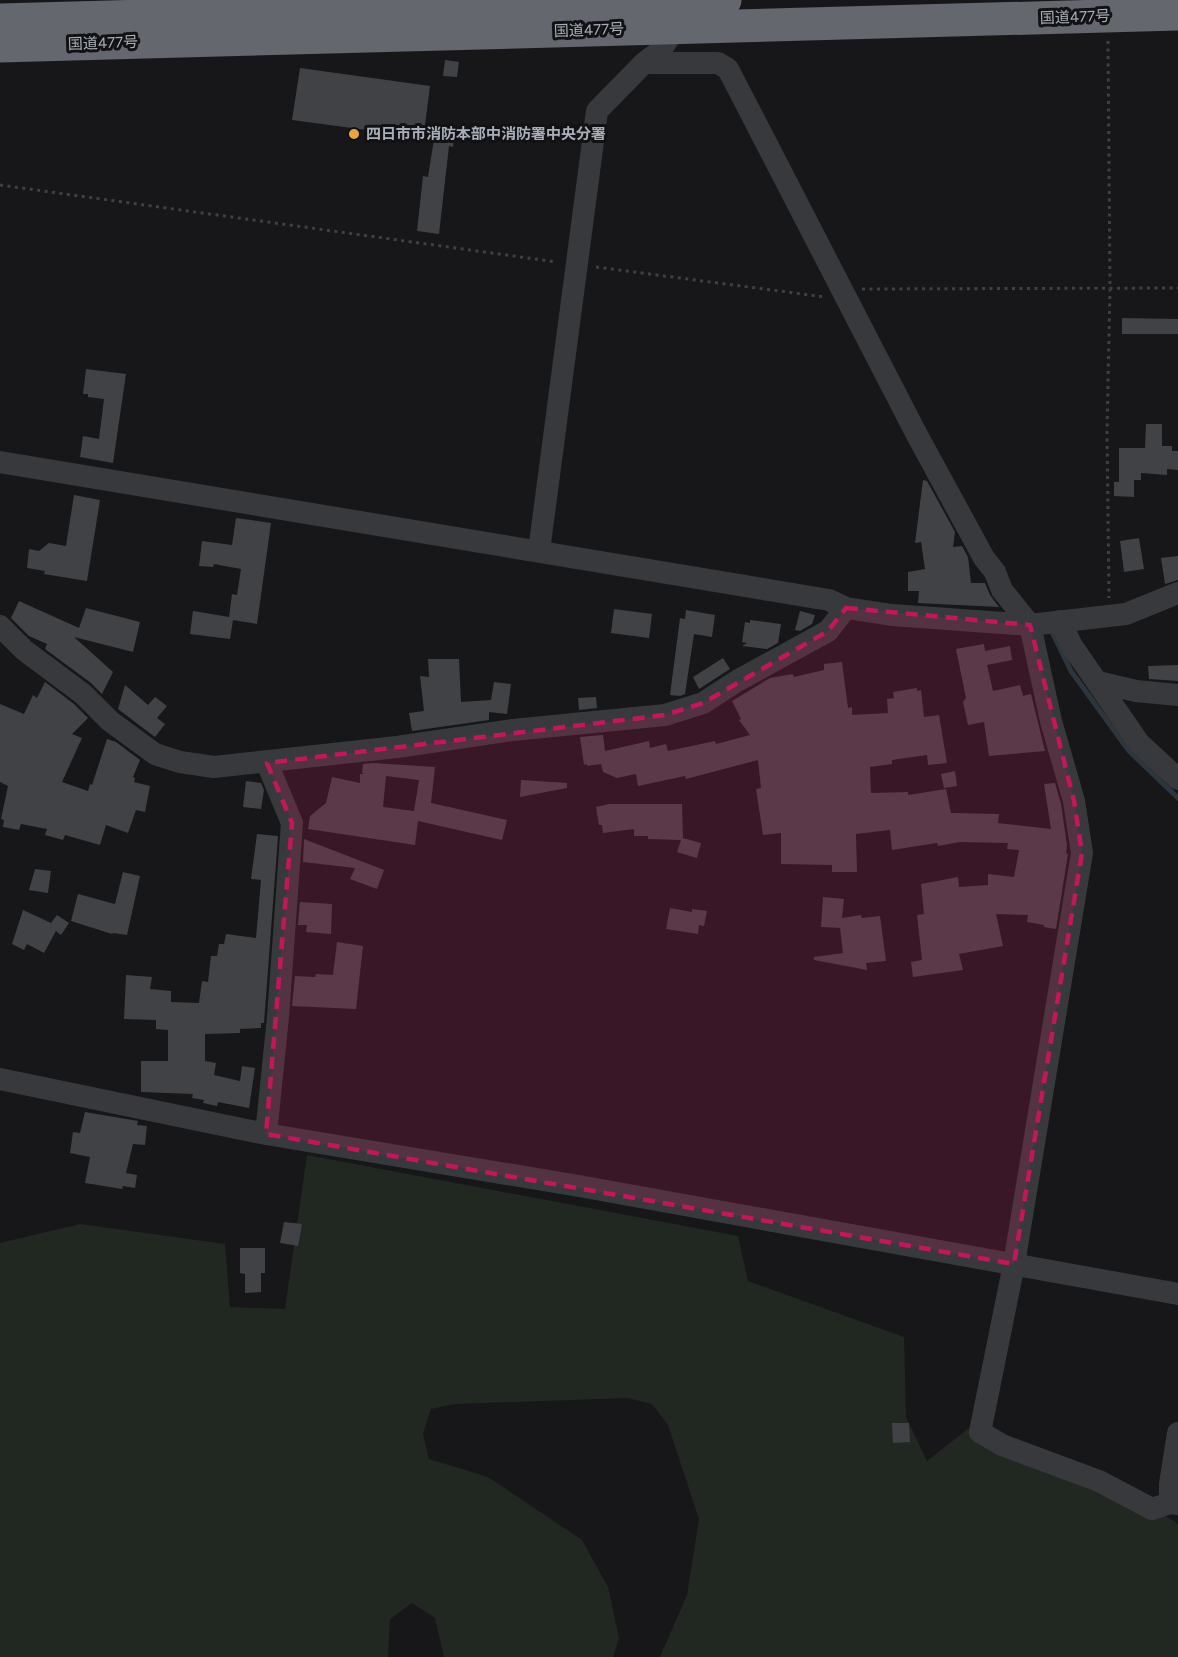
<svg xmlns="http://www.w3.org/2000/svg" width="1178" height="1657" viewBox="0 0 1178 1657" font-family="Figtree,'Noto Sans JP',sans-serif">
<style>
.green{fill:#212821}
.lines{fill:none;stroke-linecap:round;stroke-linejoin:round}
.stream{stroke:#2d363c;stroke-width:5}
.building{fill:#414245;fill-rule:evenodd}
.path{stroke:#3e4044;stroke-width:3;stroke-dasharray:3 4.5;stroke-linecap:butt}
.minor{stroke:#38393d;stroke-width:22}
.highway{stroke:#64676e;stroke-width:33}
.marked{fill:#c2185b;fill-opacity:0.2;stroke:#c2185b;stroke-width:4.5;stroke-dasharray:12 8;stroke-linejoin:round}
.poi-dot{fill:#eaa63e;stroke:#121214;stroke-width:2}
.labels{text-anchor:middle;stroke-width:6;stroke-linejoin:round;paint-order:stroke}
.street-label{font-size:15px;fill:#a9afb8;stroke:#121214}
.poi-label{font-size:15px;font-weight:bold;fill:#a9afb8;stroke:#121214;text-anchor:start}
</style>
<rect width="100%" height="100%" fill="#171719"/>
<path class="green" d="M307,1155L738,1236L748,1281L904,1337L906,1417L927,1461L969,1428L1102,1482L1176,1522L1178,1525V1657H660L687,1595L699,1519L668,1425L652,1404L628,1398L455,1404L431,1409L423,1434L429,1459L488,1477L582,1540L608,1587L619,1638L613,1657H444L435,1618L412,1603L390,1619L388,1657H0V1243L80,1224L225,1244L230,1307L285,1309Z"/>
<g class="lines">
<path class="stream" d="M1050,628L1071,671L1129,751L1178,798"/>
</g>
<path class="building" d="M445,60L459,62L457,77L443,76Z
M300,68L430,86L425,125L455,128L453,147L449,146L439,234L417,231L423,176L428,177L434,139L292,120Z
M1122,318L1178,319V334H1122Z
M86,369L126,374L113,463L80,457L83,436L99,439L104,399L88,397V394H83Z
M1146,424H1162V446H1172V451H1178V470L1167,469V475L1141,473V480H1134V497L1114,496V482H1119V448H1145Z
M923,480L927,481L955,532L953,547L962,546L968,557L971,583H985L990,595L999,607L918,603L919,591H908V572L925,569L921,542L915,543Z
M74,495L100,500L87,581L44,574L45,571L27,568L29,549L39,551L49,543L66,546Z
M236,518L271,523L257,624L233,620L230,639L190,634L193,611L229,617L232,594L237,595L241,569L214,564L213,567L199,566L202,541L232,545Z
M1139,538L1144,569L1124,572L1120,541Z
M1178,556V580L1165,584L1161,558Z
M19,601L79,628L86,608L140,622L133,652L74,637L113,672L102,694L91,683L45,649L47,644L29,636L11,618Z
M614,609L652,614L649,638L611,633Z
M686,610L715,615L712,637L694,634L685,694L680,696L670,695L680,618L685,619Z
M800,611L815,615L812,624L800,631L795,630Z
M750,620L781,624L778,643L767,649L742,646L747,643L742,642L745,622L750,623Z
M984,644L985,651L1010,646L1012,660L987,665L993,691L1020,685L1023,696L1031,694L1045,751L989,756L984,722L968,725L963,702L966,698L956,649Z
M723,658L730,669L699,689L693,677Z
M428,659H459L461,702L491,700L494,682L511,684L507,714L489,712V720L412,731L409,713L424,711L420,676L429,677Z
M842,662L848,708L852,707V715L888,713L887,699L894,698L893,692L917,688V691L921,690L924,717L939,715L947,763L928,765L927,755L892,760V764L870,767L871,793L908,792V795L946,789L951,813L999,814L998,823L1051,829L1044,784L1055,783L1061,804L1067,845L1066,853L1068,854L1056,929L1044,927V925L1027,922L1028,915L996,914L1003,946L959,954L963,970L913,977L911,962L922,960L917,915L924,914L921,884L958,877L959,887L988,885V874L1014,877L1019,850L1007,849L1008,843L960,842L938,846L937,843L892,850L890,830L856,834L857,872H832V865L781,864V833L763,835L756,789L761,788L758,760L686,779L685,776L638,786L636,774L617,778L603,772L601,764L587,766V764L584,765L580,737L603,735L605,751L649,741L650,748L666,744L668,751L715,741L716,744L750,735L739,720L741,719L732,701L770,678L793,674L794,677L824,670V664Z
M1178,665V681L1149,679L1148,666Z
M45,682L74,704L88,718L72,734L82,738L62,782L88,791L90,784L92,785L107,739L116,742L140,760L133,777L135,778L134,782L150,786L145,812L136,810L128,833L106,825L100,845L65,835L63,840L45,835L47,829L21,824L19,830L3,827L4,820L1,819L8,786L0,782V704L24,714L33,695L37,698Z
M125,685L148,705L155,697L167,706L157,718L165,724L155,737L118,709Z
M596,697L597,708L579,710L578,698Z
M373,763L435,767L431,803L507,820L502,840L418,821L415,845L308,829L310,816L326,803L332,777L360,783V774H364L362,773L363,764ZM386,776L419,780L414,811L383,807Z
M955,771L957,786L944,788L941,774Z
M521,780L567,783V788L520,797Z
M246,781L261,783L264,790L261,809L243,807Z
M609,804H682L683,838L701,843L697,858L677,852L681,840L648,839V836H634V829L603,833L602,825H599L596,807Z
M257,834L278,836L264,1023H261V1028L240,1029V1033L205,1034V1061L216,1063L214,1075L240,1081L242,1066L255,1068L249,1108L218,1102L217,1106L203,1103L204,1100L192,1098L193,1094L141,1092V1061H168V1030L156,1029V1020L124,1019L126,975L152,977L150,989L171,991V1002L199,1003L202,981L208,982L211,956H217L219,944H224L226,934L256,938L261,880L251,879Z
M304,839L384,870L377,889L350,879L355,868L303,862Z
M35,869L51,871L48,893L29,890Z
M123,872L140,876L127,935L113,933L112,934L71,921L78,894L115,904Z
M823,897L844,899L842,918L861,915L862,918L880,916L886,961L866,963L867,970L814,960V957L843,953L840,928L821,927Z
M300,902L332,904L331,934L306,932L307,925H298Z
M670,908L692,912V909L707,911L704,926L699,925L698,934L666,929Z
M23,910L51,923L57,915L69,923L61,935L56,931L44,953L27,944L24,950L12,944Z
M337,942L363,946L356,1009L292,1006L295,976L315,977L316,974L333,975Z
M85,1112L138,1121L137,1125L147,1126L145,1145L133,1144L126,1173L137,1175L135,1188L123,1186L122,1189L85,1183L90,1157L70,1153L73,1132L80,1133Z
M284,1222L302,1224L298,1246L280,1243Z
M240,1248H265V1273H261V1292L245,1293V1274L240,1273Z
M892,1423H909L910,1442L893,1443Z"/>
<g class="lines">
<path class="path" d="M1108,41L1110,287L1107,432L1109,598
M0,185L557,262
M596,267L825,297
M862,289L1178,288"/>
<path class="minor" d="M644,63H718L728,69L917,435L984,558L995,572L1002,590L1030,625L1051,721L1074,801L1082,853L1014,1264L980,1432L1002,1445L1099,1481L1152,1509L1170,1503L1178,1504
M0,462L829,600L846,608L892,615L1030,625L1126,614L1178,593
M539,551L597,111L644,63L661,50L680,20
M1060,621L1072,646L1139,743L1178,779
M0,626L24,650L83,694L110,721L155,754L180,762L214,767L397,747L513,730L665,715L703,703L737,681L828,631L846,608
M1098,682L1136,691L1178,695
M0,1079L266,1134L579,1186L1178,1294
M266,1134L278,1017L292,823L267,763
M1170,1503V1484L1178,1433"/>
<path class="highway" d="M0,20L725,0
M0,46L1178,14"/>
</g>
<path class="marked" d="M846,608L1030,625L1074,801L1082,853L1014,1264L266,1134L292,823L267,763L665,715L703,703L828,631Z"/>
<circle class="poi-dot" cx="354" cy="134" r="6"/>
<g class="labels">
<g class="street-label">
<text transform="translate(1075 17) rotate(-2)" y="5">国道477号</text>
<text transform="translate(589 30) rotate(-2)" y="5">国道477号</text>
<text transform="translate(103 43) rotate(-2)" y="5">国道477号</text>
</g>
<g class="poi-label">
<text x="366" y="139">四日市市消防本部中消防署中央分署</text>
</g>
</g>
</svg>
